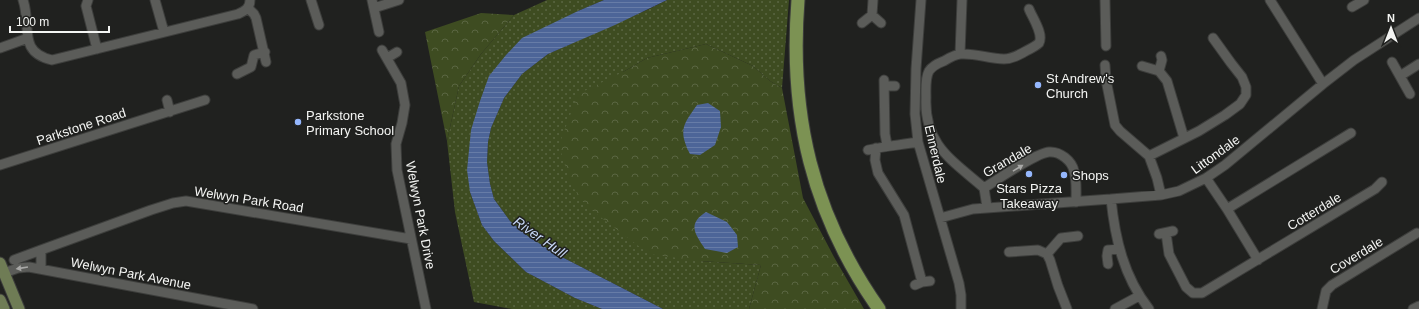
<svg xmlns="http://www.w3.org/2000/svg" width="1419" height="309" viewBox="0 0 1419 309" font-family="Arial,sans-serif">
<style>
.grass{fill:url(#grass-dots)}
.park{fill:url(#park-crowns)}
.water{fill:url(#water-rules)}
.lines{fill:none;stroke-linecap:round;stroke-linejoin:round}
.minor-casing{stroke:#3d3e3c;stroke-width:11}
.major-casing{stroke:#3d3e3c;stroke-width:13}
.highway-casing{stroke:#3d3e3c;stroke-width:15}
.minor{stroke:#5b5c59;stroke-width:9}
.major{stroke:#6f7c55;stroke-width:11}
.highway{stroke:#7c9253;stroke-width:13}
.oneway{fill:#a8a8a6}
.poi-dot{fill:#95b7fd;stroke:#20211f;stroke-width:1.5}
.labels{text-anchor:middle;stroke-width:3;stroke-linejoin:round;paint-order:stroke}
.poi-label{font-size:13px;fill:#f4f5f3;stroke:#20211f;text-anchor:start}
.street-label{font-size:13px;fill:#f4f5f3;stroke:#20211f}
.water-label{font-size:14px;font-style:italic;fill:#c7d7f6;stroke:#20211f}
</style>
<defs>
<pattern id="grass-dots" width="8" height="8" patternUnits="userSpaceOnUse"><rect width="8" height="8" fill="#3e4c21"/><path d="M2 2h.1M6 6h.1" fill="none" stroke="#5a6642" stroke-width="1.8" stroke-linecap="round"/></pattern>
<pattern id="park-crowns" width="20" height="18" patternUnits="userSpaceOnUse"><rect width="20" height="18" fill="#3e4c21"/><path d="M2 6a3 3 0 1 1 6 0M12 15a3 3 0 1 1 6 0" fill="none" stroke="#5a6642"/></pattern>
<pattern id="water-rules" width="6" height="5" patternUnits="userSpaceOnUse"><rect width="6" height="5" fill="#4d6598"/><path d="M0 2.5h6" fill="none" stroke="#677ca7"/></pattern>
</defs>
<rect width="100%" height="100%" fill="#20211f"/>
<path class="grass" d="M547,0H604L578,11L506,55L470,192L482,225L494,241L526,272L575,298L602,309H512L474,302L455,212L447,141L459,86L481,54L514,15Z
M667,0H789L782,88L770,81L753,66L706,44L647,58L623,72L700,261L761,265L749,309H663L558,255L529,237L510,221L494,199L490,184L487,162L488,142L491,128L504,98L522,74L548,54L649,9Z"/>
<path class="park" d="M481,13L514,15L481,54L459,86L447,141L425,32Z
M706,44L753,66L770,81L782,88L803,198L834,257L864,309H749L761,265L700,261L649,254L586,206L570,183L559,145L578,94L623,72L647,58Z"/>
<path class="water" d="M604,0H667L615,25L548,54L522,74L504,98L491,128L488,142L487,162L490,184L494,199L510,221L529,237L558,255L663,309H602L575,298L526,272L494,241L482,225L470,192L467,170L471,130L480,101L489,76L506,55L522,38L578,11Z
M708,103L720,111L721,127L715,145L700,155L690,154C678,130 683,125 697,105Z
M706,212L727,222L737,235L738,247L727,253L705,249C695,234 687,224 706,212Z"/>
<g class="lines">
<defs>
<path id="minor" d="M23,0C32,26 17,52 52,60L238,14C245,11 250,8 250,0
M88,0L86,6L97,49
M155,0L164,32
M311,0L319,25
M372,0L379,32
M921,0L916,69L915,114L918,142L959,283L961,295V309
M1105,0L1106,46
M1270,0L1323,84
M1352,7L1364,0
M248,8L254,14L256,18L266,62
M374,8L399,0
M872,15L873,0
M862,23L872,15L881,23
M0,48L28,38
M382,50L401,83L405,105L402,123L396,144L397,170L426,309
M960,54L962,0
M387,58L397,52
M1392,62L1410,94
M1105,65L1106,80L1115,125L1120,131L1149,156L1157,178L1161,195
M1142,66L1159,71L1167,81L1184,138
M1159,71L1162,60L1161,56
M237,74L251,67L254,55L265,52
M1400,76L1419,64
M884,80L885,134L887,145
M885,86H895
M167,100L170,112
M876,148L875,160L878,173L904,215L922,282
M868,150C885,146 901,145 918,142
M1149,156L1199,131L1225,115L1240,104L1246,95V87L1242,77L1231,63L1213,38
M0,165L205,100
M1206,178L1227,209L1258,260
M984,188C997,180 1036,153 1049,152C1060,151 1072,161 1074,171C1077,180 1076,192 1076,202
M1111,199C1115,239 1124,277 1149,309
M987,207L984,188C952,160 924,145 926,98C926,90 925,78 929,71C933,65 939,63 944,61C949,58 956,54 961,54C976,53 989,59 1004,59C1012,59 1019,55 1026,51C1030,49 1036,46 1039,43C1044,34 1032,17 1029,9
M1227,209L1351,133
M940,218L973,209L1111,199L1161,195L1179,191L1206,178L1225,165L1323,84L1354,60L1419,18
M1166,233L1169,254L1186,287L1193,293H1202L1375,189L1382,182
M1159,234L1173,231
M1009,252L1038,250L1047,254L1050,260L1058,286L1067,309
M1047,254L1061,238L1078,236
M14,260L41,250
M1108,264L1107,256L1108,250L1119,249
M41,269V250L151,210L173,203L186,201L411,239
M4,273L18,268L29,267L253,309
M915,285L922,282L930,281
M1115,309L1139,296
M1322,309L1326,291L1332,285L1417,233
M1413,309L1419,306"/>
<path id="major" d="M0,263L19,309
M0,300L4,309"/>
<path id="highway" d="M798,0C789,115 812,214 879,309"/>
</defs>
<use href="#minor" class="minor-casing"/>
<use href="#major" class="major-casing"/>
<use href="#highway" class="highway-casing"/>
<use href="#minor" class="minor"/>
<use href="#major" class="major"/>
<use href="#highway" class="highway"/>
</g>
<defs><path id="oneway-solid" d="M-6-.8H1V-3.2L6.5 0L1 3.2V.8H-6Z"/></defs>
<g class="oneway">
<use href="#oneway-solid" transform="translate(1018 168) rotate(-31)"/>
<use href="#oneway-solid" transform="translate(22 268) rotate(171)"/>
</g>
<g class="poi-dot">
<circle cx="1038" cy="85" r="4"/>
<circle cx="298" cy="122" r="4"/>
<circle cx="1029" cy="174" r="4"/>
<circle cx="1064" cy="175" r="4"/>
</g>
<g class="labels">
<g class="poi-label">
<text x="1046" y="83">St Andrew's<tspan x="1046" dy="15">Church</tspan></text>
<text x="306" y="120">Parkstone<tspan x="306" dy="15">Primary School</tspan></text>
<text x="1072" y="180">Shops</text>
<text x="1029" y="193" text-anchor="middle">Stars Pizza<tspan x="1029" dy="15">Takeaway</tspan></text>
</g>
<g class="street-label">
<text transform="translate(81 126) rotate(-18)" y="5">Parkstone Road</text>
<text transform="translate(936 154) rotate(77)" y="5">Ennerdale</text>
<text transform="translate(1215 154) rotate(-36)" y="5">Littondale</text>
<text transform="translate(1007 160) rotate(-30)" y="5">Grandale</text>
<text transform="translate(249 199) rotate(9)" y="5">Welwyn Park Road</text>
<text transform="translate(1314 211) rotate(-31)" y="5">Cotterdale</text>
<text transform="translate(421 215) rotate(79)" y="5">Welwyn Park Drive</text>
<text transform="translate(1356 255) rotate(-31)" y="5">Coverdale</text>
<text transform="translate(131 273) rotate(11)" y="5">Welwyn Park Avenue</text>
</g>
<g class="water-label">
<text transform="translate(540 237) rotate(35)" y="5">River Hull</text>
</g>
</g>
<g transform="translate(1391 28)" stroke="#20211f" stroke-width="3" paint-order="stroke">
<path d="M0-3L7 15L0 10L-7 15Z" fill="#f4f5f3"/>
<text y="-6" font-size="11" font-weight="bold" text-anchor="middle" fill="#f4f5f3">N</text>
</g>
<path d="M10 26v6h99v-6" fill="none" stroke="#f4f5f3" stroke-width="2"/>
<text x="16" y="26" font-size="12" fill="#f4f5f3" stroke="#20211f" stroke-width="3" paint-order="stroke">100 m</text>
</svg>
